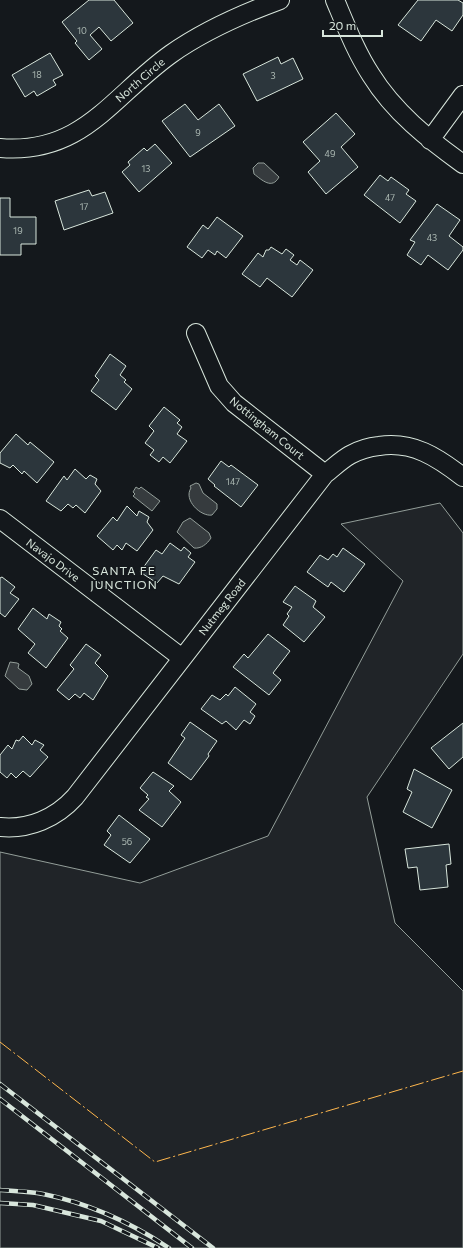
<svg xmlns="http://www.w3.org/2000/svg" width="463" height="1248" viewBox="0 0 463 1248" font-family="Commissioner,sans-serif">
<style>
.green{fill:#202428;stroke:#939e99}
.water{fill:#363b3e;stroke:#939e99}
.building{fill:#2c363c;stroke:#d8e6dc}
.lines{fill:none;stroke-linecap:round;stroke-linejoin:round}
.street-casing{stroke:#d8e6dc;stroke-width:20}
.street{stroke:#14181c;stroke-width:18}
.rail-casing{stroke:#d8e6dc;stroke-width:4.5}
.rail{stroke:#14181c;stroke-width:3;stroke-dasharray:9;stroke-linecap:butt}
.power{stroke:#ffb74d;stroke-width:1;stroke-dasharray:14 3 2 3;stroke-linecap:butt}
.labels{text-anchor:middle;stroke-width:3;stroke-linejoin:round;paint-order:stroke}
.number-label{font-size:9px;fill:#adbab4}
.street-label{font-size:11px;fill:#d8e6dc;stroke:#14181c}
.neighbourhood-label{font-size:12px;letter-spacing:1px;fill:#d8e6dc;stroke:#14181c}
</style>
<rect width="100%" height="100%" fill="#14181c"/>
<path class="green" d="M440,503L463,533V654L367,797L395,923L463,991V1248H0V852L140,883L268,836L403,581L341,524Z"/>
<path class="water" d="M258,163H264L279,177C272,190 262,180 254,174L253,168Z
M196,483L199,484L203,493L217,504V509L212,515C201,517 183,500 191,488L190,486Z
M136,487L139,489L141,487L160,501L152,511L133,496L135,494L133,492Z
M190,518L209,533L211,538C207,544 201,549 194,548L177,532L183,522Z
M10,662L17,663L19,664L18,668L29,676L32,684L27,690L19,689L5,676Z"/>
<path class="building" d="M89,0H114L133,23L111,41L99,27L90,35L102,49L89,60L75,43L77,41L62,22Z
M418,0H458L463,3V15L452,31L436,20L421,41L398,25Z
M50,53L63,75L53,80L56,85L37,96L34,91L25,97L12,75Z
M278,57L281,64L293,58L303,79L257,101L243,74Z
M185,104L198,120L219,104L235,126L190,157L162,121Z
M336,113L355,134L341,147L358,167L326,194L308,172L320,161L303,142Z
M155,144L172,163L139,192L122,172L130,165L128,162L144,148L147,151Z
M380,175L388,181L391,177L409,190L406,194L416,201L400,223L364,195Z
M89,190L92,196L105,192L113,213L64,230L55,201Z
M0,198H10V217H36V244H21V255H0Z
M437,204L460,220L449,236L463,247V250L448,270L428,255L421,265L407,255L415,242L410,240Z
M217,217L243,236L226,258L217,251L215,255L208,250L202,258L187,247L203,225L208,229Z
M271,247L282,254L286,249L294,255L290,260L297,265L300,260L313,270L292,297L267,278L260,287L242,274L258,253L263,257L266,250H269Z
M110,354L126,366L120,375L126,380L124,382L132,389L116,410L91,391L99,380L95,376Z
M164,407L180,420L177,423L182,427L177,434L187,441L170,463L163,457L159,462L150,455L154,450L145,443L154,431L149,426Z
M16,434L28,445L30,442L54,462L37,483L24,471L22,474L13,465L10,468L0,463V453Z
M221,461L229,467L231,465L258,485L241,507L214,486L215,485L208,479Z
M75,469L86,479L90,475L97,479L95,484L101,491L85,513L76,505L73,508L68,504L61,511L46,501L64,476L67,480Z
M127,506L137,516L139,511L149,517L147,522L153,530L137,551L126,543L122,550L117,545L113,550L97,536L113,517L117,521Z
M170,543L181,551L184,547L191,553L188,557L195,562L179,584L163,576L157,583L140,572L156,550L162,554Z
M343,548L365,564L344,592L331,582L328,587L307,572L320,555L328,560L333,554L337,557Z
M2,577L15,587L10,593L19,599L5,617L0,613V578Z
M295,586L316,601L313,607L325,617L304,642L283,625L289,616L287,614L292,607L283,602Z
M33,608L47,619L49,614L61,622L59,626L62,629L60,631L68,638L46,668L28,653L35,644L18,629Z
M268,634L290,651L273,673L281,680L269,695L233,667L244,654L248,658Z
M86,644L101,655L95,663L108,676L93,700L84,693L80,698L75,694L69,700L57,690L74,669L70,665Z
M235,687L256,704L250,712L255,716L250,724L244,720L236,730L226,721L222,724L201,709L212,695L220,700L226,694L228,696Z
M190,722L217,741L208,754L209,756L191,780L168,763L185,738L181,735Z
M463,723V757L449,769L431,748Z
M23,736L32,745L35,740L44,745L40,750L48,757L30,777L23,771L16,778L11,773L7,778L0,772V755L8,745L12,749L16,740L19,741Z
M414,769L452,790L432,828L403,812L412,792L407,789Z
M153,772L174,786L169,791L181,802L162,827L139,810L149,799L146,797L148,795L140,788Z
M119,815L150,839L130,863L104,845L111,835L107,831Z
M449,844L451,864L446,865L448,887L420,890L417,867L408,868L405,849Z"/>
<g class="lines">
<defs>
<path id="street" d="M335,0C346,26 356,52 371,75C394,112 428,139 463,164
M430,140L463,95
M0,148C83,155 112,96 171,54C205,30 242,14 280,0
M196,333L219,386L234,403L325,474
M0,519L182,658
M0,827C29,830 56,818 75,797L325,474C333,468 341,460 350,455C359,450 369,447 379,446C413,441 437,457 463,477"/>
</defs>
<use href="#street" class="street-casing"/>
<use href="#street" class="street"/>
<defs>
<path id="rail" d="M0,1084L213,1248
M0,1099L192,1248
M0,1190C14,1191 29,1191 43,1194C88,1203 130,1222 169,1248
M0,1203L33,1205L101,1221L158,1248"/>
</defs>
<use href="#rail" class="rail-casing"/>
<use href="#rail" class="rail"/>
<path class="power" d="M0,1042L155,1162L463,1071"/>
</g>
<g class="labels">
<g class="number-label">
<text x="82" y="34">10</text>
<text x="37" y="78">18</text>
<text x="273" y="79">3</text>
<text x="198" y="136">9</text>
<text x="330" y="157">49</text>
<text x="146" y="172">13</text>
<text x="390" y="201">47</text>
<text x="84" y="210">17</text>
<text x="18" y="234">19</text>
<text x="432" y="241">43</text>
<text x="233" y="485">147</text>
<text x="127" y="845">56</text>
</g>
<g class="street-label">
<text transform="translate(140 80) rotate(-41)" y="4">North Circle</text>
<text transform="translate(267 428) rotate(39)" y="4">Nottingham Court</text>
<text transform="translate(53 560) rotate(37)" y="4">Navajo Drive</text>
<text transform="translate(222 607) rotate(-52)" y="4">Nutmeg Road</text>
</g>
<g class="neighbourhood-label">
<text x="124" y="575">SANTA FE<tspan x="124" dy="14">JUNCTION</tspan></text>
</g>
</g>
<path d="M323 30v6h59v-6" fill="none" stroke="#d8e6dc" stroke-width="2"/>
<text x="329" y="30" font-size="12" fill="#d8e6dc" stroke="#14181c" stroke-width="3" paint-order="stroke">20 m</text>
</svg>
